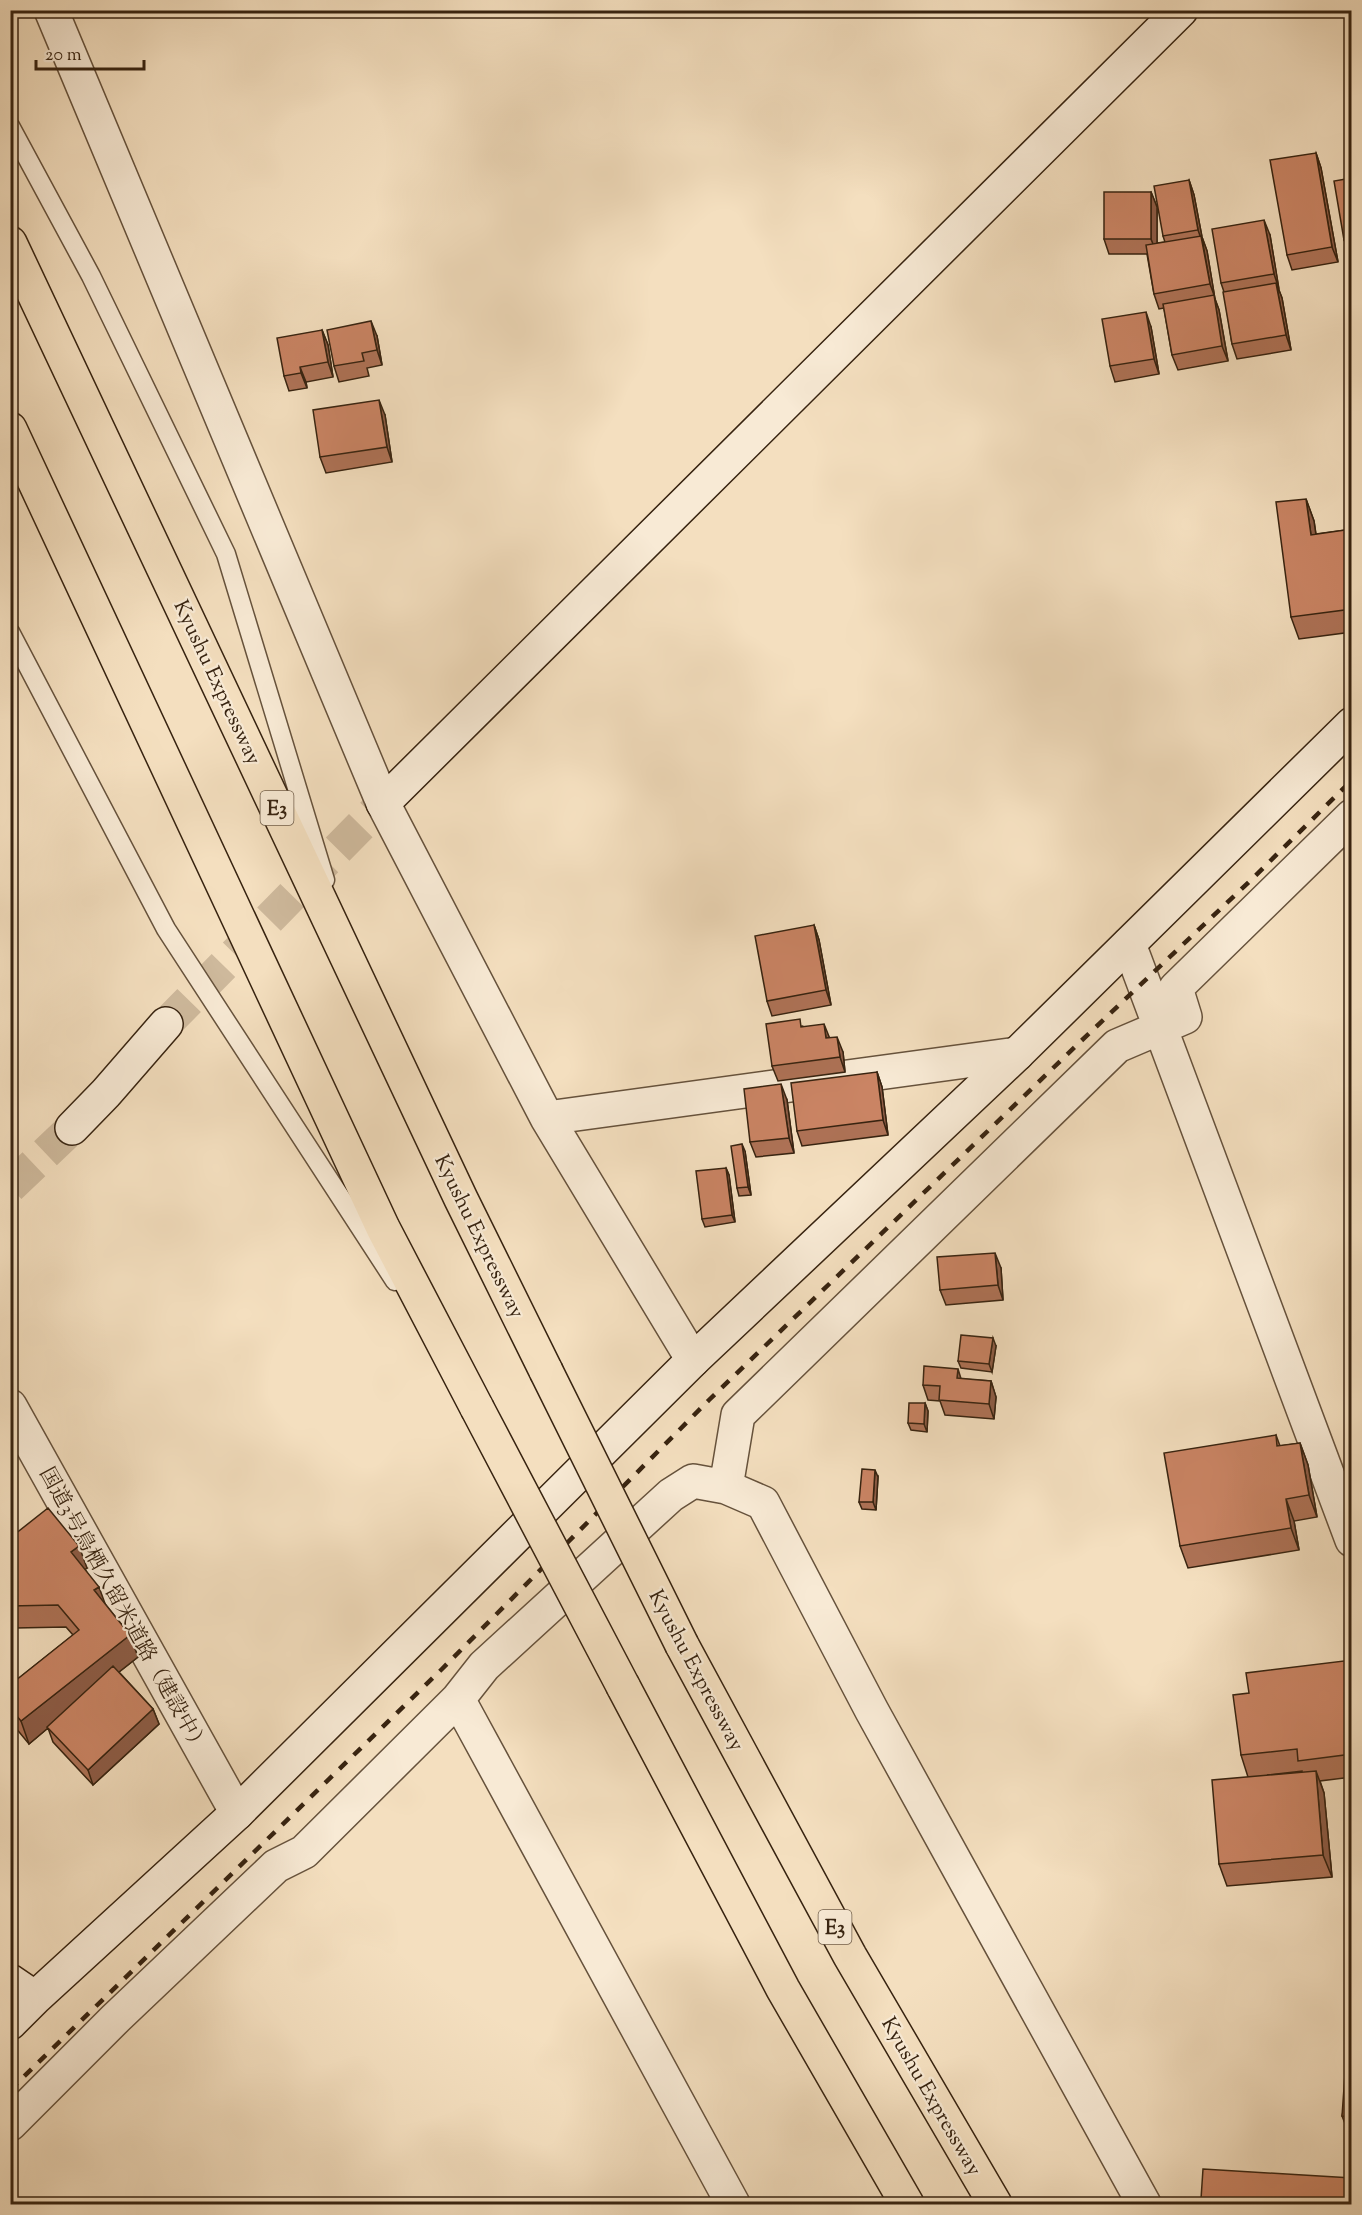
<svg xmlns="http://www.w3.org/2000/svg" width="1362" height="2215" viewBox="0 0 1362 2215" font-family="'Sorts Mill Goudy','Noto Serif JP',serif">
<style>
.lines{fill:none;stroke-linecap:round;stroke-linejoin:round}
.secondary-tunnel{stroke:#ceb99c;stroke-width:33;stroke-dasharray:33 16;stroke-linecap:butt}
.lane-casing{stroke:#66523c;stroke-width:21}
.street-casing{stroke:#66523c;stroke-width:36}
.secondary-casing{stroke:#372310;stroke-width:36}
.highway-casing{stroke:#372310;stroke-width:36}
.lane{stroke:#f8ead5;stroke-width:18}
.street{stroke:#f8ead5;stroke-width:33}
.secondary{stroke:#f8ead5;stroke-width:33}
.highway{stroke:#f4dfbf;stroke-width:33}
.rail{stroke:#372310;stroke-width:4.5;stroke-dasharray:10 10;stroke-linecap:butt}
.highway-bridge-casing{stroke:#372310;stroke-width:36;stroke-linecap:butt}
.highway-bridge{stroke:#f4dfbf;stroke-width:33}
.wall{fill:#ae7256;stroke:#372310;stroke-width:1.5;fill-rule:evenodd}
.shaded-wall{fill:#8d5c46;stroke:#372310;stroke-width:1.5}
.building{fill:#ca8464;stroke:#372310;stroke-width:1.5}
.labels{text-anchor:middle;stroke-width:4.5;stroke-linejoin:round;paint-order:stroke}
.shield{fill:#f8ead5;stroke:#715f4b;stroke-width:1.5}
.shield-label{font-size:20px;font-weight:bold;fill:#372310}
.street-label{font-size:21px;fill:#372310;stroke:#f8ead5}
</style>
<rect width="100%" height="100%" fill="#f4dfbf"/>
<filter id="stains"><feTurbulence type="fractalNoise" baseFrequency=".00333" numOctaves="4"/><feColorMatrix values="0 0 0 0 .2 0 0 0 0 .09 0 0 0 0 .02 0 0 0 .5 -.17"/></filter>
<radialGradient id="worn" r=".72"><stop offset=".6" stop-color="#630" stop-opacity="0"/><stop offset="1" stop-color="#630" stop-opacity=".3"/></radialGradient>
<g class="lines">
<path class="secondary-tunnel" d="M166,1024L383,803
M10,1187L72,1128"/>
<defs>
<path id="lane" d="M10,126L91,276L226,554L325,880
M10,632L166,929L395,1281"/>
<path id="street" d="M51,10L383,803L547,1118L693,1360
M1129,944L1352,1540
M547,1118L1017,1054
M10,1406L237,1813
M726,1487L738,1415L1117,1046L1185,1017L1176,988L1352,816
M458,1699L733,2204
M10,2124L116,2018L276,1866L304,1852L458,1699L484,1666L671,1495L693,1481L726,1487L763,1503L872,1711L1144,2204"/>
<path id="secondary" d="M383,803L1181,10
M72,1128L106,1093L166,1024
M10,1981L35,1998
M10,2023L35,1998L237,1813L693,1360L1017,1054L1352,724"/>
<path id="highway" d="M10,243L461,1199L546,1371
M10,429L383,1228L477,1408
M682,1645L850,1956L995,2204
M623,1686L783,1989L907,2204"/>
</defs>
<use href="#lane" class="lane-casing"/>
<use href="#street" class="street-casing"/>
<use href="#secondary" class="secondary-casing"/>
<use href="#highway" class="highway-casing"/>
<use href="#lane" class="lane"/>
<use href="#street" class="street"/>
<use href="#secondary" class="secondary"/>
<use href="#highway" class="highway"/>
<path class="rail" d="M10,2090L442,1669L709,1400L1079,1043L1251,880L1352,780"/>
<defs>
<path id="highway-bridge" d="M546,1371L682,1645
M477,1408L623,1686"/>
</defs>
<use href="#highway-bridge" class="highway-bridge-casing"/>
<use href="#highway-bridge" class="highway-bridge"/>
</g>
<path class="wall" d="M1316,153L1321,168L1338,262L1292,270L1287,255Z
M1352,178V255H1350L1344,240Z
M1189,180L1194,195L1202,237L1207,251L1215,299L1219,310L1228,361L1178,370L1172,355L1164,308L1159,309L1154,294L1147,254H1109L1104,239L1151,192L1157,207V243L1165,242L1163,236Z
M1270,235L1279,290L1282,298L1291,350L1237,359L1232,344L1224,292L1221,283Z
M1151,327L1159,374L1115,382L1110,366Z
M322,330L328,345L333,377L306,382L307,388L289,391L284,376Z
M377,336L382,365L367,368L369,376L339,382L334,366Z
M385,415L392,462L326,473L320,457Z
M1306,499L1314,521L1316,534L1352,529V632L1299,639L1291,617Z
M814,925L819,940L831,1005L772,1016L767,1001Z
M802,1026L830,1038L843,1052L845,1072L778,1081L772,1066Z
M877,1072L882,1087L888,1135L802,1146L797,1131Z
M787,1100L794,1153L756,1157L750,1142Z
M745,1151L751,1195L739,1196L737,1188Z
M726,1168L729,1175L735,1222L705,1227L702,1219Z
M1001,1268L1003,1300L946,1305L940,1290Z
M996,1346L992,1372L961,1368L958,1361Z
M961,1379L991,1381L996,1397L994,1419L945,1415L940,1401L928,1400L923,1385Z
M925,1403L928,1411L927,1432L911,1430L908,1423Z
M1276,1435L1280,1446L1300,1443L1308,1465L1317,1517L1294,1521L1299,1550L1188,1568L1180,1546Z
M878,1477L876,1510L862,1509L859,1502Z
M10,1538L87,1568L85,1569L105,1604L130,1635L138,1657L119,1672L153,1709L159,1724L93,1785L53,1742L48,1728L29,1744L10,1721V1685L73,1635L66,1627L15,1628L10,1632Z
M1352,1660V1777L1320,1781L1324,1793L1332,1877L1227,1886L1219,1864L1248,1777L1241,1755L1249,1693ZM1302,1771V1772L1267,1775Z
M1352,2074V2132L1348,2131L1342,2116Z
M1201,2199L1352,2205H1203Z"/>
<path class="shaded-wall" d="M1316,153L1321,168L1338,262L1332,247Z
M1189,180L1194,195L1202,237L1207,251L1215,299L1219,310L1228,361L1222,346L1214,295L1210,284L1203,244L1198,230Z
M1151,192L1157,207V254L1151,239Z
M1264,220L1270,235L1279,289L1274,274Z
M1276,283L1282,298L1291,350L1286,335Z
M1146,312L1151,327L1159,374L1154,359Z
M371,321L377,336L382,365L377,350Z
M322,330L328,345L333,377L328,362Z
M300,367L306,382L307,388L301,373Z
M379,400L385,415L392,462L387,447Z
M1306,499L1314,521L1319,557L1311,535Z
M814,925L819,940L831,1005L826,990Z
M824,1024L830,1039L826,1038Z
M837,1037L843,1052L845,1072L840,1057Z
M877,1072L882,1087L888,1135L883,1120Z
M781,1084L787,1100L794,1153L789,1138Z
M742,1144L745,1151L751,1195L748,1187Z
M726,1168L729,1175L735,1222L732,1215Z
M995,1253L1001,1268L1003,1300L998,1285Z
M993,1338L996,1346L992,1372L989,1364Z
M958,1369L963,1385L957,1378Z
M991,1381L996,1397L994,1419L989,1404Z
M925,1403L928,1411L927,1432L924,1424Z
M1300,1443L1308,1465L1317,1517L1309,1495Z
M875,1470L878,1477L876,1510L873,1502Z
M1286,1499L1294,1521L1299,1550L1291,1528Z
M79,1546L87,1568L79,1574L71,1552Z
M99,1587L107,1609L94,1590Z
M10,1615L15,1628L10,1632Z
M130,1635L138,1657L48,1728L47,1727L48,1728L29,1744L21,1721Z
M153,1709L159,1724L93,1785L88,1770Z
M1316,1771L1324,1793L1332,1877L1323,1855Z"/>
<path class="building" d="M1316,153L1332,247L1287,255L1270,160Z
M1352,178V239L1344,240L1334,181Z
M1189,180L1198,230L1163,236L1154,186Z
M1104,192H1151V239H1104Z
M1264,220L1274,274L1221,283L1212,229Z
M1201,236L1210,284L1154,294L1146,245Z
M1276,283L1286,335L1232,344L1223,292Z
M1214,295L1222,346L1172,355L1163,304Z
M1146,312L1154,359L1110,366L1102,319Z
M371,321L377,350L362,353L364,361L334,366L327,330Z
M322,330L328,362L300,367L301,373L284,376L277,338Z
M379,400L387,447L320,457L313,410Z
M1306,499L1311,535L1352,529V609L1291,617L1276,502Z
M814,925L826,990L767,1001L755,936Z
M800,1019L801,1027L824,1024L826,1038L837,1037L840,1057L772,1066L766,1024Z
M877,1072L883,1120L797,1131L791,1083Z
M781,1084L789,1138L750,1142L744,1089Z
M742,1144L748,1187L737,1188L731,1146Z
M726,1168L732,1215L702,1219L696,1171Z
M995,1253L998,1285L940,1290L937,1257Z
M961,1335L993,1338L989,1364L958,1361Z
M924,1366L958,1369L957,1378L991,1381L989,1404L939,1400L940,1386L923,1385Z
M909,1403H925L924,1424L908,1423Z
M1276,1435L1277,1446L1300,1443L1309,1495L1286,1499L1291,1528L1180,1546L1164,1453Z
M862,1469L875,1470L873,1502H859Z
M48,1508L79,1546L71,1552L99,1587L94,1590L130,1635L21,1721L10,1708V1685L79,1630L58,1605L10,1606V1538Z
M1352,1660V1754L1298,1761L1297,1749L1241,1755L1233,1695L1249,1693L1246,1673Z
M113,1666L153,1709L88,1770L47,1727Z
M1316,1771L1323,1855L1219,1864L1212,1780Z
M1345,2074H1352V2117L1342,2116Z
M1203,2169L1352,2178V2205H1289L1201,2199Z"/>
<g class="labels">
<g class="shield">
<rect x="260.5" y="791" width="33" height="34" rx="4.5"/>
<rect x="818.5" y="1910" width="33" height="34" rx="4.5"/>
</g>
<g class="shield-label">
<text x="277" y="815">E3</text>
<text x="835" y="1934">E3</text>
</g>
<g class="street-label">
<text transform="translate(218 682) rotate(65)" y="7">Kyushu Expressway</text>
<text transform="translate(480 1236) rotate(64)" y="7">Kyushu Expressway</text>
<text transform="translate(124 1610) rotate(61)" y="7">国道3号鳥栖久留米道路（建設中）</text>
<text transform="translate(697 1670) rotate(62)" y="7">Kyushu Expressway</text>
<text transform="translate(932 2096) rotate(60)" y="7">Kyushu Expressway</text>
</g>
</g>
<rect width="1362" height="2215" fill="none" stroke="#f4dfbf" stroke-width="36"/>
<rect x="12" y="12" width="1338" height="2191" fill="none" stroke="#372310" stroke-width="3"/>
<rect x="18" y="18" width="1326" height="2179" fill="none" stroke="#372310" stroke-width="1.5"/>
<path d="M36 60v9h108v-9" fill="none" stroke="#372310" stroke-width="3"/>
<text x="45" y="60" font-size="18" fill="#372310" stroke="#f8ead5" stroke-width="4.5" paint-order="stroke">20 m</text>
<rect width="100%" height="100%" filter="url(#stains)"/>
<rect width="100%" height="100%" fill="url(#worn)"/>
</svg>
